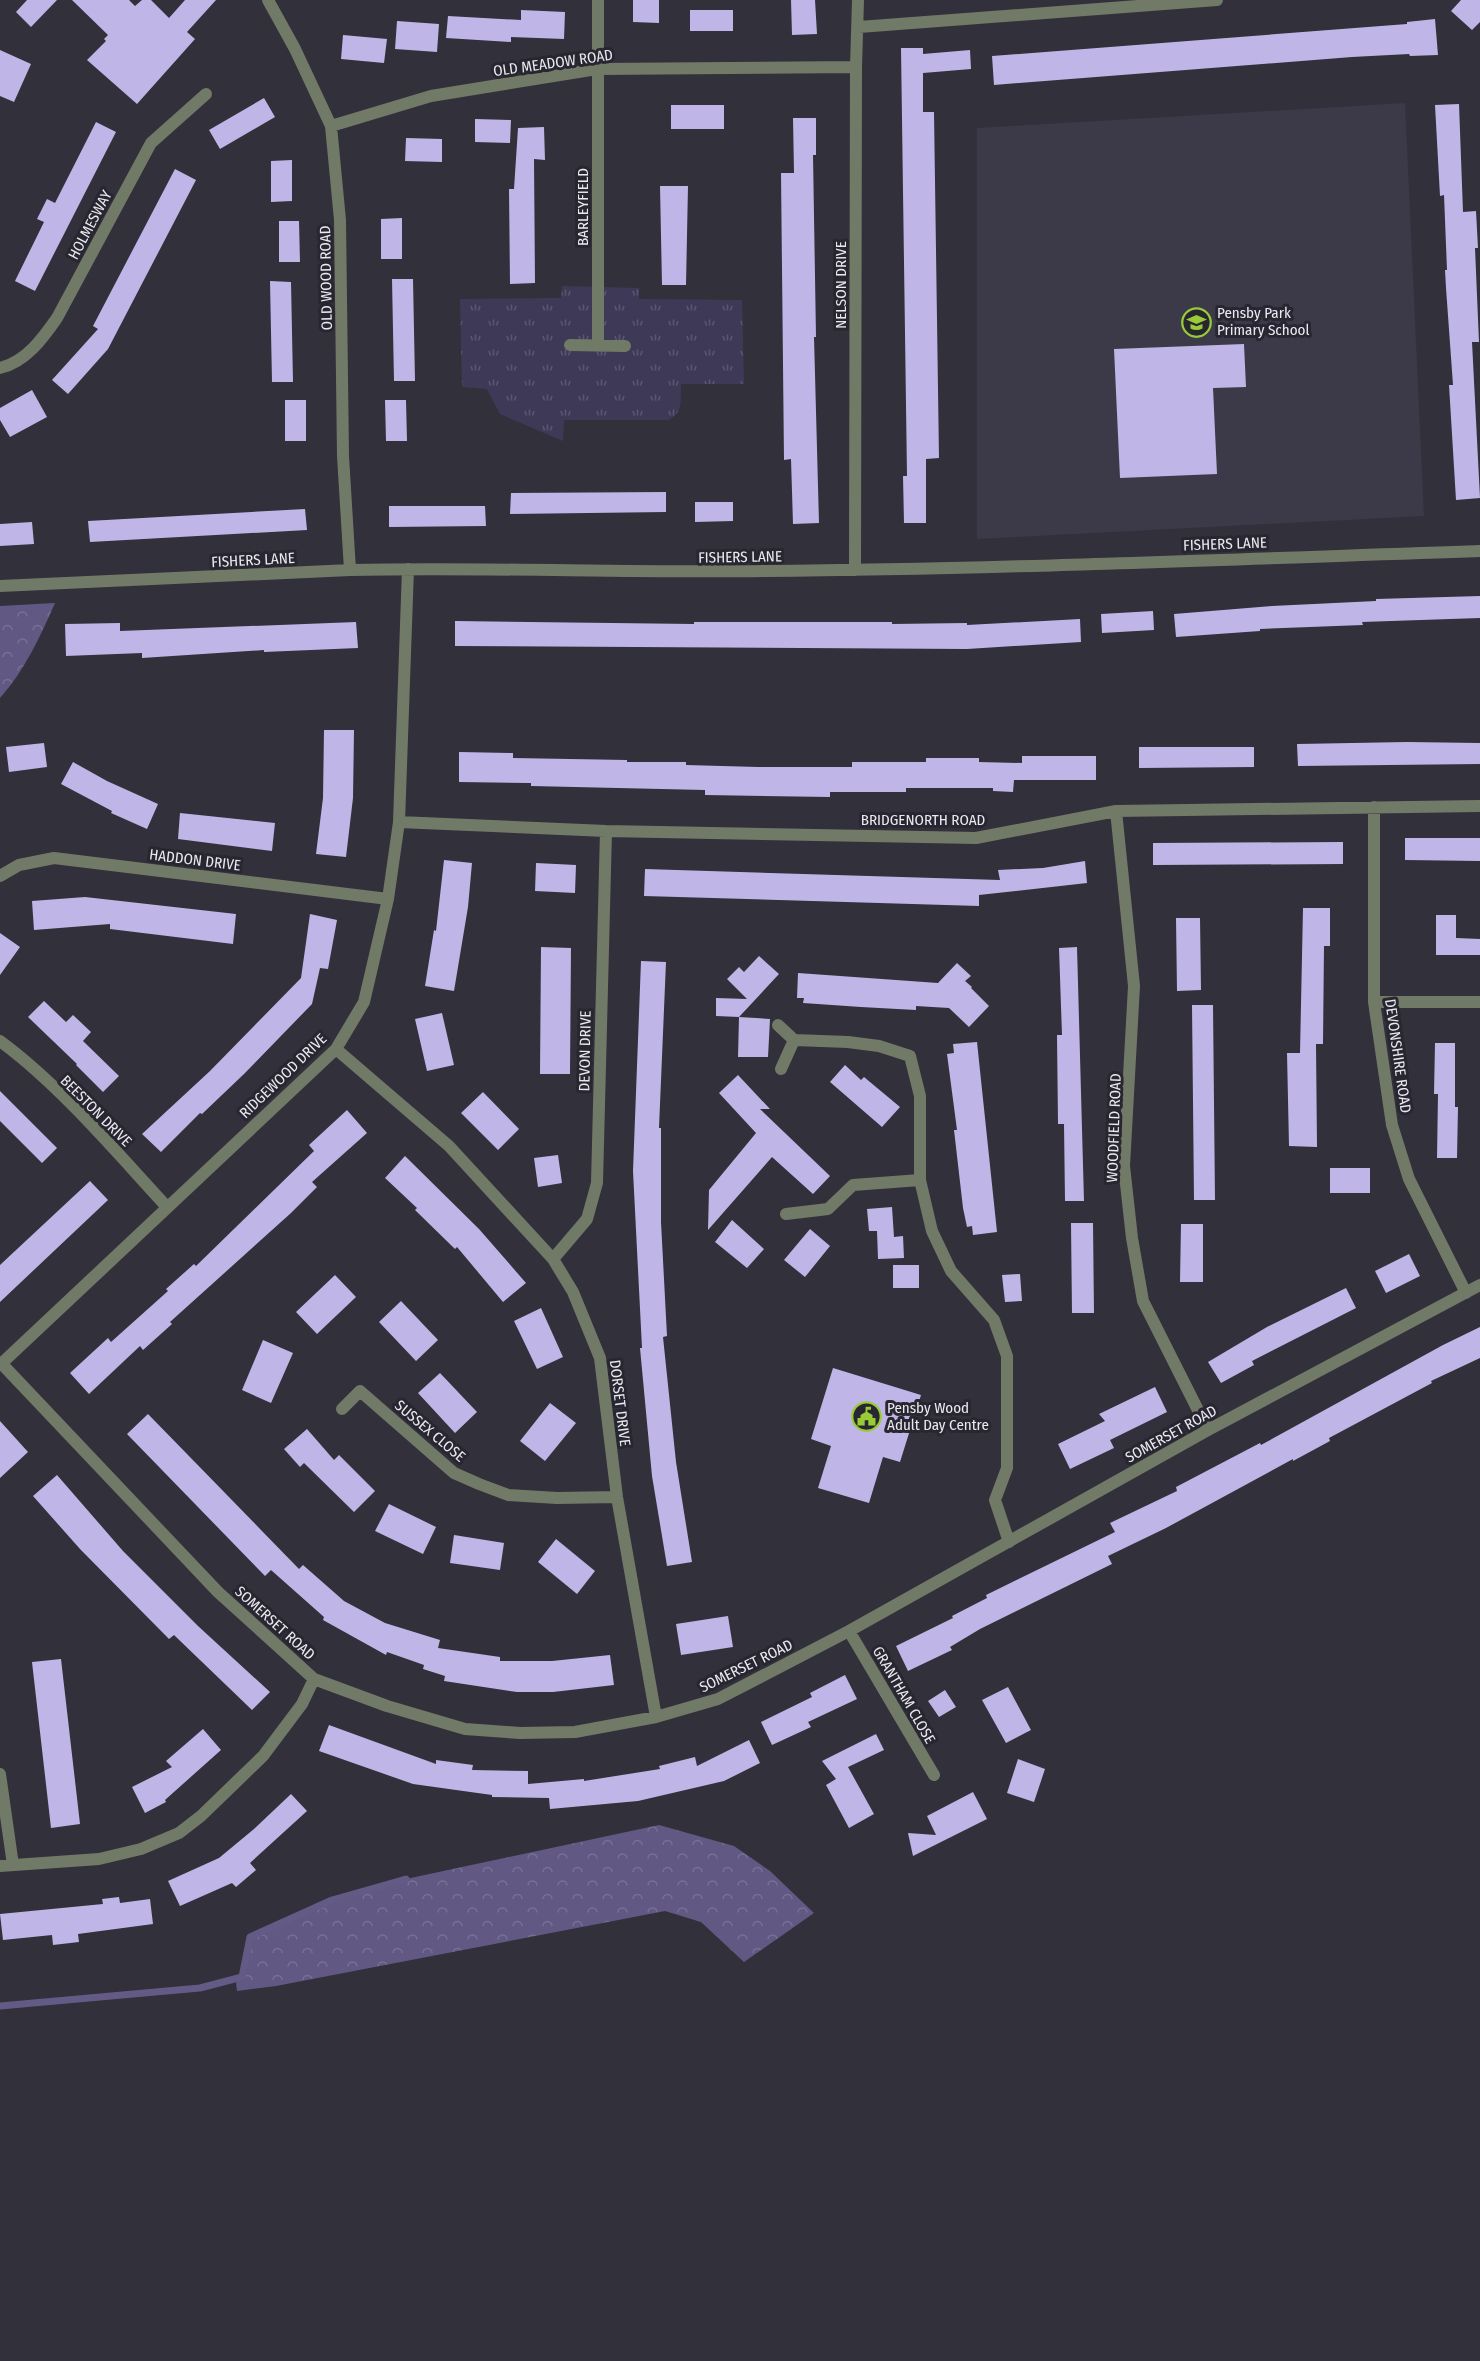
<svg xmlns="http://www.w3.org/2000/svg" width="1480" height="2361" viewBox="0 0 1480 2361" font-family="'Fira Sans Condensed',sans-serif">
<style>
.built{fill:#3c3949}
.grass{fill:url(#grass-tufts)}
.forest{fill:url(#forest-crowns)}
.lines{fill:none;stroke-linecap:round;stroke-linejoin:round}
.stream{stroke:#645a86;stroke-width:7}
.building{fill:#bfb6e7}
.street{stroke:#717a67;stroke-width:12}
.labels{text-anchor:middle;stroke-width:6;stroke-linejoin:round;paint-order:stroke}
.street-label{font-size:15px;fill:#eae9f0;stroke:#282630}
.poi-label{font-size:15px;fill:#eae9f0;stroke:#282630;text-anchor:start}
</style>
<defs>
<pattern id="grass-tufts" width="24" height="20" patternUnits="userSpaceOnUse" patternTransform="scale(1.5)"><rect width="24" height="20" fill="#3f3958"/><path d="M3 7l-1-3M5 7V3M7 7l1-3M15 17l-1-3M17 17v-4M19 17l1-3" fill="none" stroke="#5b5670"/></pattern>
<pattern id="forest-crowns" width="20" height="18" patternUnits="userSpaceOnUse" patternTransform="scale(1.5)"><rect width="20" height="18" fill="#615884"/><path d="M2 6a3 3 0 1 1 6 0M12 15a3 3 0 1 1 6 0" fill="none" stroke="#787096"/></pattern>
</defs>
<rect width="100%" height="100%" fill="#32303b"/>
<path class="built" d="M1405,103L1424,516L977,539V128Z"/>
<path class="grass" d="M562,286L639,288V299L742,300L744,384H681C680,400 684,413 668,420H564L563,441L500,414L487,389L462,387L460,299L561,298Z"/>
<path class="forest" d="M55,603C40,637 25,670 0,698V606Z
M659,1825L734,1846L770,1871L814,1913L744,1962L701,1922L665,1911L276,1986L237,1991L236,1983L242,1977L250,1937L332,1900L406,1879Z"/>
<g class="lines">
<path class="stream" d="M0,2006L200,1988L242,1977L250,1937L332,1900L406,1879"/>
</g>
<path class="building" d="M27,0H57L31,27L16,12Z
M72,0H129L135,6L142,0H151L169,18L185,0H216L187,32L195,39L137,104L87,60L106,41L104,39L108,35Z
M633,0H659V23L633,22Z
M791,0H815L817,34L792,35Z
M1461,0H1480V22L1472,30L1451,11Z
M521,10L565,12L564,39L511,37V42L446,38L448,16L521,20Z
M690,10H733V31H690Z
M1435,19L1438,55L1410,56L1409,54L1352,57L994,85L992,56L1407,24V22Z
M397,21L439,24L437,52L395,49Z
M343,35L387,39L384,63L341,59Z
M901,48H923V54L970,50L971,69L923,73V112H934L939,458L926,459V523H904L903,476H907Z
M0,50L31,64L14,102L0,96Z
M264,98L275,117L220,149L209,130Z
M1459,104L1463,212L1476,211L1478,248H1475L1479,342H1472L1480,498L1456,500L1449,385H1453L1446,288L1445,270H1447L1444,195L1440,196L1435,105Z
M671,105H724V129H671Z
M793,118H816V155H813L816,337H814L819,523L793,524L791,459L784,460L781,173H794Z
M475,119L511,120L510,143L475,142Z
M96,122L116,132L35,291L15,281L44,222L37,219L47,199L55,203Z
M544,127L545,160L534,159L535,283L510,284L509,189H514L518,128Z
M406,138L442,139V162L405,161Z
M292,160V201L271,202V161Z
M175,169L196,180L108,349L68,394L52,380L98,329L93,326Z
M660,186H688L686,285H662Z
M402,218V259H381V219Z
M279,221H299L300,262H279Z
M392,279H413L415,381H394Z
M270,281L291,282L293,382H272Z
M1244,344L1246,387L1213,388L1217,474L1120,478L1114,349Z
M32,390L47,417L10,437L0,420V408Z
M285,400H306V441H285Z
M385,400H406L407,441H386Z
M666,492V512L510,514L511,493Z
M695,502H733V521L695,522Z
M389,506H485L486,526L389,527Z
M305,509L307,530L90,542L88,521Z
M32,522L34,544L0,546V524Z
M1480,596V618L1362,622L1363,625L1260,629V631L1176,637L1174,614L1272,606L1376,601V599Z
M1153,611L1154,630L1102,633L1101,614Z
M1080,619L1081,642L967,649L455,646V621L694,624V622H892V624L967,623V625Z
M356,622L358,648L264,652V650L142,658V653L66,656L65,624L120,623V631Z
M324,730H354L353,798L346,857L316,854L323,798Z
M1407,742L1480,743V764L1298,766L1297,744Z
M44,743L47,767L9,772L6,747Z
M1139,747H1254V767L1139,768Z
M459,752L513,753V758L627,760V762H686V765L758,767H852V762H926V758H979V762L1022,763V756H1096V780H1014L1013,792L993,791V788H906V792H830V797L705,795V790L531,786V783L459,782Z
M73,762L107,781L158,804L147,829L111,813L112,811L61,784Z
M180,813L275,823L272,851L178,839Z
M1405,838H1480V861L1405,860Z
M1343,842V864L1153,865V843Z
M444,860L472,863L468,907L454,991L425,986L434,930L436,931Z
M1085,861L1087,883L979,895V906L644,896L645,869L1000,880L998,870L1043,868Z
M536,863L576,865L575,893L535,891Z
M85,897L236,914L233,944L110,929V924L34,930L32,901Z
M1303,908H1330V946H1324L1323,1044H1316L1317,1147L1289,1146L1287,1053H1300Z
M310,914L337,920L328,969L320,968L312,1004L244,1074L202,1114L200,1113L161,1152L142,1134L210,1071L301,978Z
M1436,915H1456V938L1480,939V955H1436Z
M1176,918H1200L1201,990L1177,991Z
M0,933L20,947L0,975Z
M541,947L571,948L570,1074H540Z
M1077,947L1084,1201H1065L1064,1124H1058L1057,1035H1062L1059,948Z
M759,956L779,974L739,1017L716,1016V998L747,999L727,979L739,967L744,972Z
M641,961L666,962L659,1128H661V1222L667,1336L663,1337L676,1462L692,1562L667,1566L652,1476L640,1348H642L633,1171Z
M957,963L971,976L965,981L972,987L971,988L989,1006L969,1027L949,1008L916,1006V1010L861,1007L803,1003L804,998H797L798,973L938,983Z
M44,1001L66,1022L73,1015L91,1032L83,1041L119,1076L103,1092L76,1065L77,1064L28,1017Z
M1192,1005H1213L1215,1200H1194Z
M442,1013L454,1065L427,1071L415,1019Z
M739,1017L770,1019L768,1057H738Z
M977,1042L997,1232L973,1235L972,1226L967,1227L963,1208L954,1130H957L947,1054L954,1053L953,1044Z
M1435,1043H1455V1107H1458L1457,1158H1437L1438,1094H1434Z
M845,1065L861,1080L864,1077L900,1107L882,1127L830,1082Z
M738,1075L770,1109H760L830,1176L813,1194L772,1157L708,1230L709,1190L756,1133L719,1093Z
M0,1091L57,1148L42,1163L0,1121Z
M483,1092L519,1129L498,1150L461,1113Z
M347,1110L367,1133L312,1182L317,1187L291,1213L170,1322L172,1324L143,1350L140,1346L89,1394L70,1373L108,1338L111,1342L168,1291L166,1289L194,1264L196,1266L314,1151L309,1145Z
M558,1155L562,1183L538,1187L534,1158Z
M405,1156L479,1229L526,1283L503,1302L457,1247L455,1249L415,1210L417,1208L385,1178Z
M1330,1168H1370V1193H1330Z
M90,1181L108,1200L0,1302V1265Z
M892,1207L894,1237L903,1236L904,1258L878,1259L877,1231H869L867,1209Z
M732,1220L764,1249L747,1268L715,1242Z
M1071,1223H1093L1094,1313H1072Z
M1181,1224H1203V1282H1180Z
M810,1229L830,1246L805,1277L784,1260Z
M1409,1254L1420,1276L1386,1293L1375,1271Z
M893,1265H919V1288H893Z
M1020,1274L1022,1301L1005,1302L1002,1275Z
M335,1275L356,1297L317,1334L296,1312Z
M1346,1288L1356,1308L1252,1361L1254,1365L1221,1383L1208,1362L1267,1327Z
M401,1301L438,1340L416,1361L379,1322Z
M541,1308L563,1357L537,1369L514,1321Z
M1480,1327V1358L1431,1381L1432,1383L1329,1438L1330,1441L1293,1461V1459L1166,1528L1108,1556L1112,1564L980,1629L950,1647L952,1650L908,1671L896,1646L953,1618L952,1616L987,1598L986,1595L1115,1532L1110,1523L1177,1491L1176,1487L1260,1443L1261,1445L1443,1345Z
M263,1340L293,1353L271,1403L242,1390Z
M833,1368L921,1395L900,1462L883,1457L869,1503L818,1488L831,1446L811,1439Z
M440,1373L477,1412L455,1433L418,1393Z
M1155,1387L1167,1412L1110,1440L1114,1448L1070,1469L1058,1444L1105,1421L1099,1414Z
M550,1403L576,1423L545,1461L520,1441Z
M148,1414L299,1569L303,1565L344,1601L385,1623L440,1640L438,1648L500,1657V1661H552L610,1655L614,1685L553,1692H517L444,1681L445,1676L423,1669L424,1665L387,1652L386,1655L323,1620L324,1617L271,1570L265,1576L127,1434Z
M0,1421L28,1452L0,1478Z
M307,1429L334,1460L339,1455L375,1491L354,1512L304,1463L300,1467L284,1449Z
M57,1475L123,1551L198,1626L270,1692L252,1710L174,1635L169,1639L80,1549L33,1496Z
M389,1504L436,1527L423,1554L375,1531Z
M454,1535L504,1543L500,1570L450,1563Z
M556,1539L595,1571L577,1594L538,1562Z
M728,1616L733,1647L681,1655L676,1624Z
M61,1659L80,1824L51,1828L32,1662Z
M845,1675L857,1699L808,1722L811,1727L772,1745L761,1722L812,1697L810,1693Z
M1008,1687L1031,1730L1006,1743L982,1700Z
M945,1690L956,1707L939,1717L928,1701Z
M329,1725L436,1764V1760L473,1765L472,1770L528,1771V1784L584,1779V1781L660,1769L659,1766L695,1757L697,1766L749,1740L760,1763L724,1781L638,1801L550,1809L549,1798L492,1797V1795L413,1784L319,1751Z
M203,1729L221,1750L165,1800L166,1802L145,1813L132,1787L172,1767L166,1761Z
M876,1734L884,1750L848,1767L874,1814L849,1828L826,1785L836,1779L822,1761Z
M1018,1759L1045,1769L1034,1802L1007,1793Z
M973,1792L987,1819L913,1856L908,1833L936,1835L927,1816Z
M291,1794L307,1811L250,1863L256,1870L236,1887L232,1883L180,1906L168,1881L219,1858L254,1829Z
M119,1897L120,1903L150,1899L153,1924L78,1934L79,1942L53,1945L52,1935L3,1940L0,1914L103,1904L102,1899Z"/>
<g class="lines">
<path class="street" d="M268,0L295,49L331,126L340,220L343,456L350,570
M859,27L1217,0
M331,126L431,96L597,69L856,67
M598,344V0
M570,345L625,346
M0,368C26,362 43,338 57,318L151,143L206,94
M855,570L856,67L858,0
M0,586L350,570C488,567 627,573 765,571C1003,569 1242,559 1480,551
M1374,807V1002L1392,1125L1409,1179L1466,1293
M1116,811L1134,986L1124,1166L1132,1238L1143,1301L1208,1430
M399,822L606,831L976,838L1116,811L1480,806
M0,876L19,865L54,858L388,899
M1374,1002H1480
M778,1025L794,1040L781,1069
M794,1040L848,1042L879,1046L910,1056L920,1096V1180L932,1231L951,1271L994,1320L1007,1356V1468L995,1500L1009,1542
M0,1041C60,1085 116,1152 167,1207
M336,1049L449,1146L553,1259L573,1292L600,1358L617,1497L656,1717
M786,1214L828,1209L853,1185L920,1180
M553,1259L587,1219L597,1183L606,831
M1,1363L218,1592L314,1679L387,1706L465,1729L520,1733L575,1732L656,1717L718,1699L849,1631L1208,1430L1480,1285
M0,1365L336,1049L364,1002L388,899L399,822L408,569
M342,1409L360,1391L454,1473L479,1484L508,1495L557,1498L617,1497
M849,1631L934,1775
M0,1774L13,1865
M0,1866L99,1859L141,1849L179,1833L201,1816L263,1756L302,1704L314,1679"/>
</g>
<defs>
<symbol id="school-ring" viewBox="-11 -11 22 22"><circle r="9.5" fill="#282630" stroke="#98cb37" stroke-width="1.5"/><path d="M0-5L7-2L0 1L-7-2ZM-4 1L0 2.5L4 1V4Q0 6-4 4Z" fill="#98cb37"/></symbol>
<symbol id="civic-ring" viewBox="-11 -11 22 22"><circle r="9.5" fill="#282630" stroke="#98cb37" stroke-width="1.5"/><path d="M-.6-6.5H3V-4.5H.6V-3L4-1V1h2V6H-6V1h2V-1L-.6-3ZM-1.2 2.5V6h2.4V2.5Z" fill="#98cb37"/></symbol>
</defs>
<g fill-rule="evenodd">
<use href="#school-ring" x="1180" y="306" width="33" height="33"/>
<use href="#civic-ring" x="850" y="1400" width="33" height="33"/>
</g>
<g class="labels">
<g class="street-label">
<text transform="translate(553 63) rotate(-8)" y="5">OLD MEADOW ROAD</text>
<text transform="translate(583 207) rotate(-90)" y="5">BARLEYFIELD</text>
<text transform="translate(90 225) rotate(-62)" y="5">HOLMESWAY</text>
<text transform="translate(326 278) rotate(-91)" y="5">OLD WOOD ROAD</text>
<text transform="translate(841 285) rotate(-90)" y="5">NELSON DRIVE</text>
<text transform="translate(1225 544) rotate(-2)" y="5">FISHERS LANE</text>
<text transform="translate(740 557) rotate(-1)" y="5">FISHERS LANE</text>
<text transform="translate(253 560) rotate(-3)" y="5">FISHERS LANE</text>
<text x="923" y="825">BRIDGENORTH ROAD</text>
<text transform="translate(195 860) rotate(7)" y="5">HADDON DRIVE</text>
<text transform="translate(585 1051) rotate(-89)" y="5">DEVON DRIVE</text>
<text transform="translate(1398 1056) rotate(82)" y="5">DEVONSHIRE ROAD</text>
<text transform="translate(283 1076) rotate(-44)" y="5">RIDGEWOOD DRIVE</text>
<text transform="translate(96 1111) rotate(45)" y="5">BEESTON DRIVE</text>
<text transform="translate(1114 1128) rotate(-88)" y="5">WOODFIELD ROAD</text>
<text transform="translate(620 1403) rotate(83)" y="5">DORSET DRIVE</text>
<text transform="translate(430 1431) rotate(40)" y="5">SUSSEX CLOSE</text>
<text transform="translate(1171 1434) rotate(-29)" y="5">SOMERSET ROAD</text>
<text transform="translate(275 1623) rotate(42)" y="5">SOMERSET ROAD</text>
<text transform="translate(746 1666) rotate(-26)" y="5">SOMERSET ROAD</text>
<text transform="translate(904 1695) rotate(60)" y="5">GRANTHAM CLOSE</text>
</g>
<g class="poi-label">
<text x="1217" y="318">Pensby Park<tspan x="1217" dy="17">Primary School</tspan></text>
<text x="887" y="1413">Pensby Wood<tspan x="887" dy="17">Adult Day Centre</tspan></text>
</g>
</g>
</svg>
